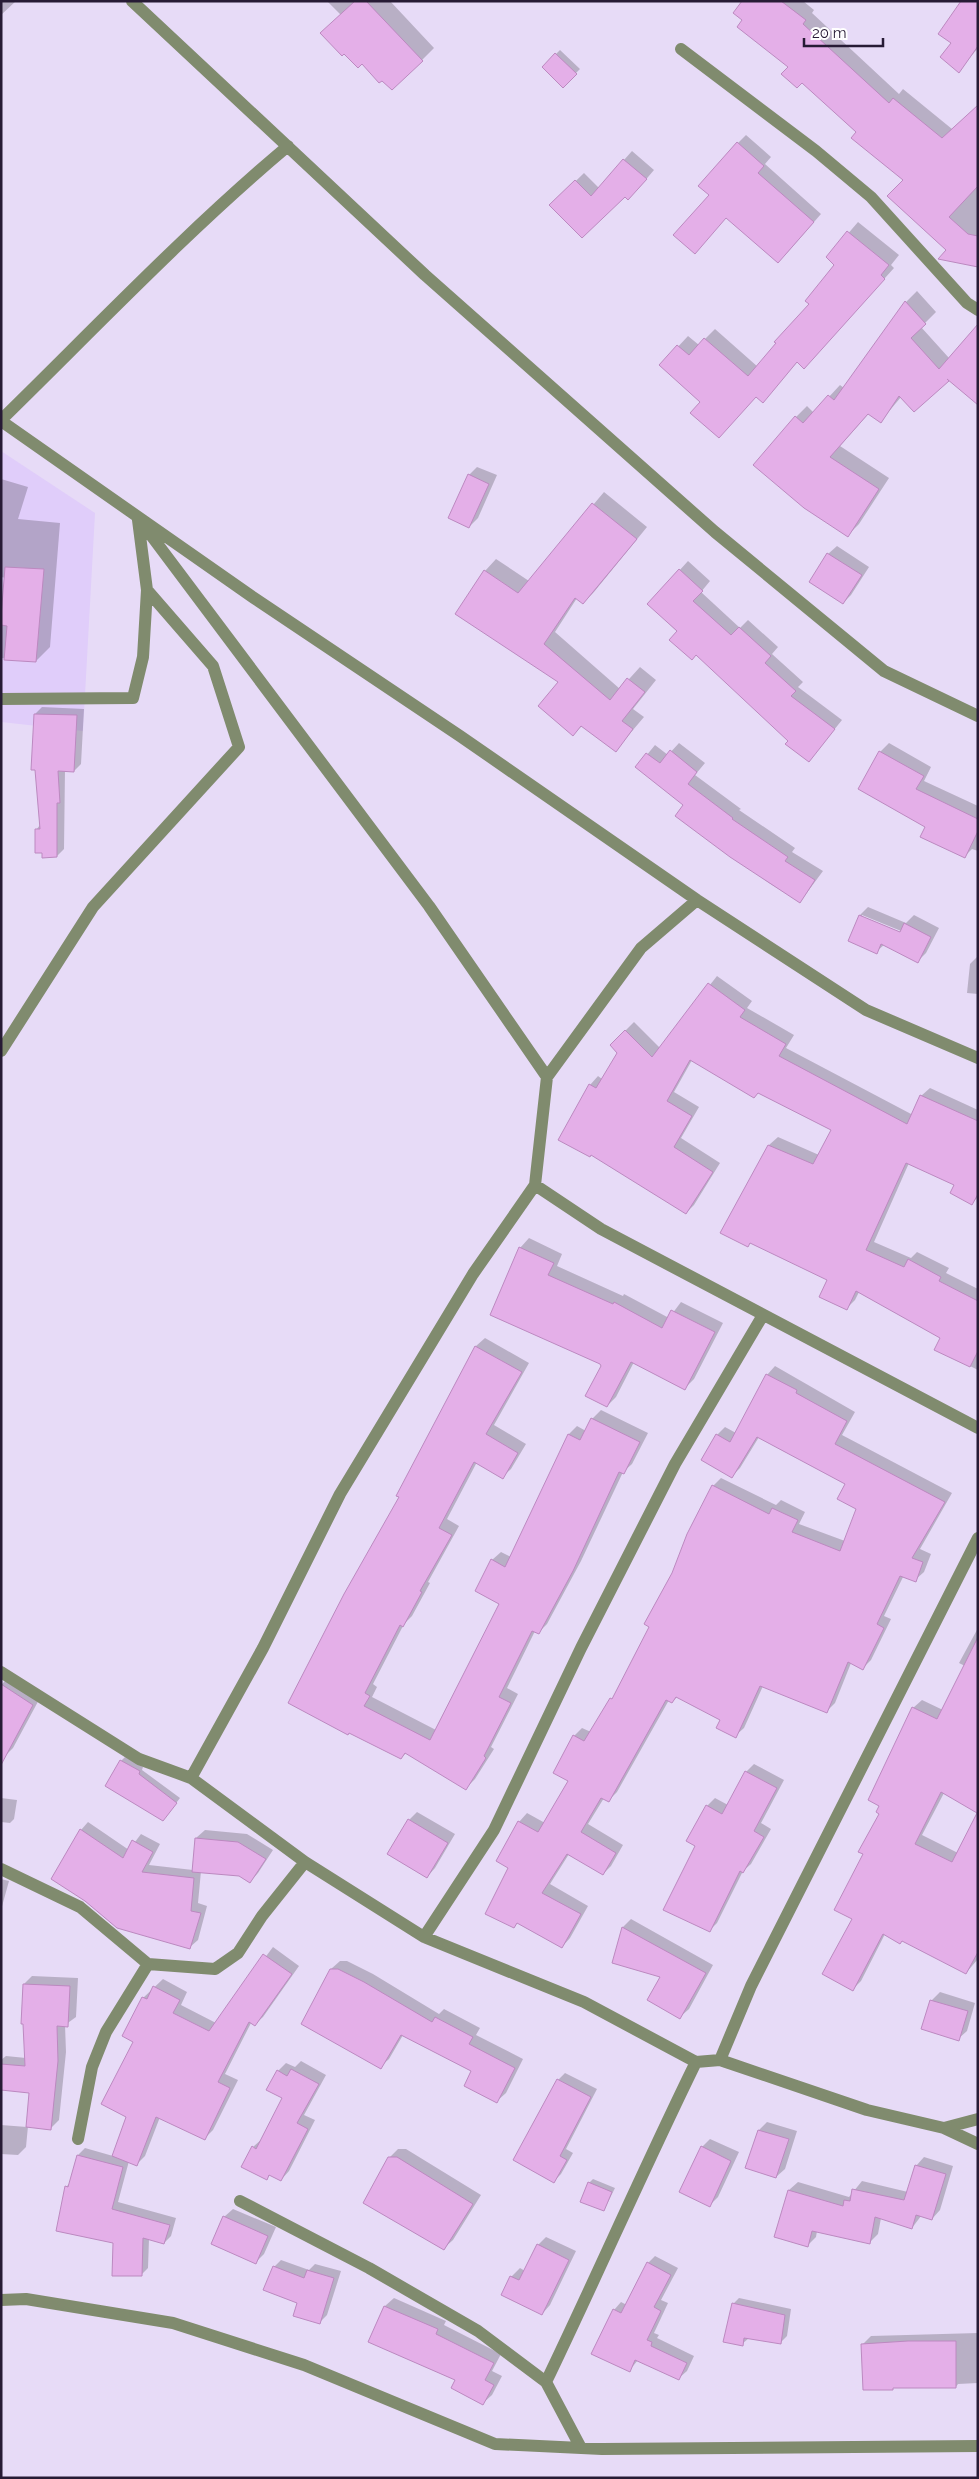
<svg xmlns="http://www.w3.org/2000/svg" width="979" height="2479" viewBox="0 0 979 2479" font-family="Raleway,sans-serif">
<style>
.built{fill:#e0cdfa}
.shadow{fill:#0003;fill-rule:evenodd}
.building{fill:#e4afe8;stroke:#bc89c0;fill-rule:evenodd}
.lines{fill:none;stroke-linecap:round;stroke-linejoin:round}
.minor{stroke:#808b6e;stroke-width:12}
</style>
<rect width="100%" height="100%" fill="#e7dbf7"/>
<path class="built" d="M1,451L95,513L83,731L1,722Z"/>
<path class="shadow" d="M1,1H16L1,15Z
M327,1H390L434,48L422,60L362,63L341,15Z
M744,1H803L814,10L812,13L899,94L903,89L952,129L978,106V266L948,250L904,180L744,20Z
M978,1V48L959,71Z
M560,50L580,69L563,86L543,67Z
M746,135L771,157L765,164L821,214L786,254L711,195L738,143Z
M632,151L654,170L637,190L625,196L551,205L584,173L599,188Z
M858,222L899,255L891,265L894,268L814,357L798,361L763,401L756,396L701,402L661,365L688,336L699,345L715,329L758,367L811,304L836,264L828,257Z
M917,291L936,312L921,327L949,358V379L914,410L901,397L881,421L869,413L840,446L889,478L859,524L848,535L796,417L807,406L814,413L840,385L844,388L906,302Z
M477,467L497,475L478,518L469,527V475Z
M1,479L28,487L18,519L60,523L50,647L36,661L1,658V607H3L6,578L1,577Z
M604,492L647,527L594,592L583,603L577,598L555,632L620,689L640,667L656,680L633,709L644,717L616,750L582,726L573,734L560,682L485,571L496,559L529,581Z
M837,546L869,567L851,595L843,603L828,554Z
M688,561L710,581L701,592L740,628L748,620L778,647L772,654L803,682L798,687L842,720L809,761L649,604Z
M42,707L84,709L81,764L74,771L65,770L64,849L57,856L36,830L40,825L35,714Z
M679,743L705,763L695,775L741,809L739,810L795,848L792,852L823,871L800,902L769,883L677,816L685,805L637,767L655,745L668,755Z
M889,743L931,767L924,781L978,806V851L972,849L964,857L927,826L880,752Z
M868,907L906,923L914,915L939,928L926,953L918,961L885,944L876,952L850,941L860,915ZM862,915L906,933L905,935L862,917Z
M978,956V994L967,993L970,964Z
M717,976L752,1001L747,1008L794,1035L786,1048L913,1115L921,1096L930,1088L978,1110V1197L972,1203L956,1184L909,1163L874,1242L911,1258L917,1252L949,1268L946,1273L978,1289V1370L936,1349L942,1338L859,1292L855,1300L847,1308L828,1279L751,1242L747,1246L722,1232L769,1145L778,1137L819,1155L833,1130L692,1060L674,1092L699,1107L681,1138L720,1163L694,1205L686,1213L590,1085L598,1076L602,1079L619,1053L611,1045L634,1022L660,1048Z
M529,1238L562,1254L557,1266L623,1296L624,1294L669,1318L681,1302L723,1323L694,1379L685,1388L634,1362L616,1397L607,1406L603,1366L520,1248Z
M485,1338L529,1363L494,1425L526,1444L511,1469L502,1477L477,1462L447,1519L459,1526L428,1582L430,1583L412,1616L404,1624L373,1684L377,1687L372,1697L436,1730L501,1603L492,1560L501,1552L511,1557L569,1434L577,1426L586,1431L592,1419L601,1410L648,1433L632,1464L623,1472L581,1561L547,1624L538,1633L535,1631L507,1688L518,1694L491,1747L494,1749L475,1779L466,1788L407,1752L401,1758L350,1732L400,1497L398,1496L476,1346Z
M775,1366L855,1412L842,1435L952,1493L920,1549L931,1554L924,1572L915,1580L904,1575L884,1616L891,1619L871,1660L863,1668L851,1663L835,1703L827,1711L763,1686L744,1728L735,1736L722,1719L678,1696L672,1702L669,1700L617,1792L608,1801L604,1798L588,1824L623,1845L611,1866L603,1874L569,1854L550,1884L588,1906L570,1938L562,1947L518,1922L514,1926L510,1867L519,1822L527,1813L545,1823L570,1781L574,1736L582,1728L591,1732L616,1693L651,1626L713,1486L721,1478L776,1505L781,1500L805,1512L799,1524L845,1541L858,1509L846,1484L759,1437L740,1468L732,1476L717,1435L725,1427L736,1433L767,1375Z
M978,1628V1812L944,1793L922,1835L958,1853L978,1814V1959L966,1973L902,1940L885,1934L861,1981L853,1989V1918L864,1854L881,1813L913,1708L922,1700L943,1710L965,1666L959,1663Z
M10,1676L41,1696L13,1748L5,1756L1,1685Z
M125,1757L143,1767L142,1770L180,1798L167,1815L121,1761Z
M754,1764L784,1780L761,1823L771,1829L751,1864L743,1871L717,1923L709,1931L707,1806L715,1798L728,1805L746,1772Z
M1,1798L17,1800L14,1819L10,1823L1,1822Z
M417,1812L455,1834L435,1868L427,1877L409,1820Z
M88,1822L129,1850L141,1834L160,1844L149,1865L193,1870L196,1838L205,1830L247,1834L273,1850L258,1873L250,1882L240,1875L201,1871L198,1903L207,1906L198,1940L190,1947L81,1830Z
M1,1879L9,1881L1,1910Z
M631,1919L713,1965L689,2009L680,2017L662,1976L613,1963L623,1927Z
M273,1947L299,1966L263,2017L254,2025L251,2023L225,2074L238,2080L213,2130L205,2138L160,2117L145,2156L137,2164L129,2161L118,2202L176,2218L171,2236L164,2243L149,2239L148,2268L141,2275L66,2187L71,2182L78,2155L85,2148L113,2156L128,2117L135,2042L143,1998L163,1979L187,1992L181,2005L216,2023Z
M340,1961H347L373,1974L439,2014L444,2009L480,2028L476,2035L523,2059L506,2093L497,2101L473,2071L403,2035L389,2059L380,2067L331,1969Z
M32,1976L78,1978L76,2017L65,2025L66,2052L59,2120L51,2128L28,2126L26,2147L18,2155L1,2154V2125L27,2127L31,2092L1,2089V2060L6,2056L26,2058L24,1984Z
M940,1992L975,2003L967,2031L958,2039L931,2001Z
M301,2061L326,2075L304,2115L315,2120L289,2171L281,2180L271,2174L267,2178L253,2147L262,2139L284,2098L278,2071L286,2063L295,2067Z
M565,2073L597,2089L566,2149L573,2153L561,2174L554,2181L558,2080Z
M767,2122L797,2131L785,2169L776,2177L747,2167L759,2130Z
M710,2139L739,2152L718,2197L710,2205L702,2147Z
M398,2149H406L481,2195L453,2240L444,2248L389,2158Z
M924,2157L953,2166L940,2210L932,2219L921,2216L912,2228L881,2218L878,2234L870,2242L817,2231L816,2237L808,2245L789,2190L798,2182L849,2197L862,2181L908,2192L916,2166Z
M593,2179L615,2188L604,2210L589,2183Z
M233,2209L276,2227L264,2254L256,2262L224,2217Z
M546,2237L576,2251L550,2305L542,2314L511,2277L520,2268L525,2271L538,2245Z
M655,2256L678,2268L661,2300L668,2303L654,2333L659,2335L657,2338L694,2356L687,2371L679,2378L638,2360L629,2371L614,2310L621,2302L627,2305L648,2263Z
M281,2260L309,2270L315,2264L341,2271L327,2315L320,2322L298,2302L274,2267Z
M394,2298L446,2321L444,2325L501,2354L492,2371L502,2376L492,2395L483,2403L457,2380L370,2341L385,2306Z
M739,2298L791,2309L787,2336L780,2343L749,2338L742,2344L733,2304Z
M978,2333V2383L958,2384L956,2387H894L892,2389L863,2344L871,2336Z"/>
<path class="building" d="M355,1H366L423,61L392,90L382,81L379,83L362,64L358,68L344,54L342,56L320,33Z
M742,1H781L806,20L803,24L889,103L893,98L942,138L978,105V186L949,217L968,234L978,236V267L938,259L946,250L887,196L903,180L851,138L856,132L802,83L797,88L781,74L788,67L737,27L742,20L733,13Z
M961,1H978V46L959,73L940,57L951,43L938,34Z
M555,53L577,74L563,88L542,67Z
M737,142L764,166L758,173L814,222L778,263L726,218L695,254L673,235L709,195L698,186Z
M623,159L647,179L628,200L625,197L582,238L549,205L575,180L591,196Z
M847,231L889,265L881,275L885,279L804,369L797,362L763,403L756,397L719,438L690,413L700,402L659,365L677,345L689,355L704,338L748,376L776,343L774,342L809,304L805,301L834,265L826,257Z
M905,301L926,324L911,338L939,369L978,324V405L947,379L949,381L914,412L899,396L881,423L868,414L830,457L879,489L848,537L804,508L753,465L795,416L803,423L828,395L834,400Z
M468,474L489,484L469,528L448,518Z
M592,503L637,539L583,604L575,598L544,644L610,700L627,678L645,692L622,721L633,729L616,752L581,726L573,736L538,706L558,682L455,614L484,570L518,593Z
M827,553L862,575L843,604L809,582Z
M5,567L44,569L36,662L4,660L7,626L1,625V617Z
M679,569L703,591L693,601L731,635L739,627L771,656L765,663L796,691L791,696L835,729L809,762L785,744L788,741L696,655L692,660L669,640L677,631L647,604Z
M34,714L77,715L74,772L58,771L60,803H57V857L42,858V853H35V829H40L35,770H31Z
M670,750L697,772L688,784L733,818L732,819L788,857L785,861L815,880L800,903L730,857L675,816L683,805L635,767L646,753L660,763Z
M879,751L924,776L916,789L978,819V831L965,858L920,837L925,827L858,789Z
M859,915L900,932L904,923L931,937L918,963L881,944L877,954L848,941Z
M708,983L745,1010L740,1017L786,1044L779,1056L907,1124L920,1095L978,1121V1194L972,1205L950,1193L954,1185L906,1163L866,1250L904,1267L908,1259L941,1277L939,1281L978,1301V1351L970,1367L934,1350L940,1338L856,1291L847,1310L819,1297L827,1280L750,1243L748,1247L720,1233L768,1145L813,1164L831,1130L758,1093L754,1098L690,1060L667,1101L692,1116L674,1147L713,1172L686,1214L591,1155L590,1157L558,1140L589,1084L596,1088L617,1053L610,1045L625,1030L652,1057Z
M519,1247L554,1263L548,1275L613,1304L614,1302L662,1328L671,1310L715,1332L685,1390L631,1362L607,1407L585,1396L601,1366L600,1364L490,1315Z
M475,1346L522,1372L486,1434L518,1453L503,1479L474,1462L439,1528L452,1535L420,1591L422,1592L403,1627L400,1625L365,1693L370,1696L364,1706L430,1740L499,1604L475,1591L491,1559L505,1567L568,1434L580,1440L591,1418L640,1442L624,1474L619,1472L573,1571L539,1634L532,1631L499,1697L511,1703L484,1756L486,1758L466,1790L405,1753L401,1759L349,1733L348,1735L288,1703L344,1594L399,1497L396,1496Z
M766,1374L797,1390L796,1393L847,1421L835,1444L945,1502L912,1558L923,1562L916,1582L900,1576L877,1624L884,1628L863,1670L848,1662L827,1713L760,1686L736,1738L716,1728L720,1720L676,1697L672,1703L666,1700L609,1802L601,1798L581,1832L616,1853L603,1875L567,1854L542,1893L581,1914L562,1948L517,1923L514,1928L485,1914L508,1868L496,1861L518,1821L538,1832L568,1781L553,1773L573,1735L584,1741L610,1698L612,1699L649,1627L644,1624L672,1573L687,1534L712,1485L769,1514L772,1508L798,1520L792,1532L840,1551L856,1509L837,1499L845,1484L757,1437L732,1478L701,1460L716,1434L730,1442Z
M978,1637V1952L966,1974L902,1941L900,1944L883,1934L853,1991L822,1974L852,1919L834,1910L863,1854L858,1852L879,1814L876,1812L879,1806L868,1800L912,1707L937,1719ZM941,1792L977,1813L952,1862L915,1844Z
M1,1684L33,1705L1,1765Z
M120,1760L140,1771L139,1774L177,1803L163,1821L105,1786Z
M745,1771L777,1788L754,1831L764,1837L743,1873L740,1871L710,1932L663,1910L695,1846L686,1841L706,1805L722,1814Z
M408,1819L448,1843L427,1878L387,1854Z
M80,1829L123,1858L132,1840L153,1852L142,1872L194,1878L191,1911L201,1913L190,1949L117,1928L85,1901L51,1879Z
M195,1838L238,1842L266,1859L250,1883L239,1876L192,1872Z
M622,1927L706,1973L680,2019L647,2000L660,1977L612,1963Z
M263,1954L292,1974L255,2026L249,2022L218,2082L230,2088L205,2140L156,2117L137,2166L112,2156L126,2117L101,2104L133,2042L122,2036L142,1997L147,1999L153,1986L180,2000L173,2013L209,2031Z
M330,1969H338L364,1982L432,2022L435,2017L473,2037L469,2044L515,2068L497,2103L464,2086L471,2071L401,2035L381,2069L301,2024Z
M23,1984L70,1986L68,2027L57,2026L58,2061L51,2130L26,2127L29,2093L1,2090V2064L25,2066L23,2024H21Z
M930,2000L968,2011L959,2041L921,2029Z
M291,2069L319,2084L297,2123L308,2129L281,2181L269,2175L267,2180L241,2167L252,2146L256,2149L282,2098L266,2090L277,2070L287,2076Z
M557,2079L591,2097L560,2156L567,2160L554,2183L513,2160Z
M758,2130L789,2139L776,2178L745,2168Z
M701,2146L731,2161L710,2207L679,2192Z
M77,2155L123,2167L112,2209L170,2225L164,2244L143,2238L142,2276H112L113,2243L56,2231L65,2186L68,2187Z
M388,2157H397L473,2204L444,2250L363,2203Z
M915,2165L946,2174L932,2220L916,2215L912,2229L875,2217L870,2244L812,2231L808,2247L774,2237L788,2190L843,2206L844,2200L850,2201L852,2189L904,2200Z
M588,2182L612,2192L604,2211L580,2202Z
M223,2216L268,2236L256,2264L211,2244Z
M537,2244L569,2260L542,2315L501,2295L510,2276L519,2280Z
M647,2262L671,2275L654,2307L661,2311L647,2340L652,2342L651,2346L687,2363L679,2380L635,2360L630,2372L591,2354L613,2309L621,2313Z
M273,2266L304,2278L307,2270L334,2278L320,2324L293,2316L297,2303L263,2290Z
M732,2303L785,2315L781,2344L744,2338L743,2346L723,2342Z
M384,2306L438,2329L436,2334L494,2363L485,2380L494,2385L483,2405L451,2388L455,2380L368,2342Z
M908,2341H956V2388H893V2390H863L861,2344Z"/>
<g class="lines">
<path class="minor" d="M132,1L425,275L715,532L884,671L978,716
M681,49L816,151L871,197L967,303L978,310
M1,420C96,327 187,231 288,146
M1,421L254,598L460,736L697,900L866,1010L978,1058
M138,518L429,906L547,1077L535,1185L473,1274L340,1494L263,1648L191,1778
M1,699L133,698L143,657L147,590
M1,1051L93,907L239,747L213,666L147,590L138,520
M547,1077L641,948L697,900
M535,1185L601,1229L978,1428
M1,1672L139,1759L191,1778L305,1862L424,1937L584,2002L696,2062L720,2060L867,2110L944,2128L978,2119
M1,1869L80,1907L148,1964L215,1969L238,1953L262,1916L305,1862
M424,1937L494,1830L581,1648L675,1464L763,1315
M720,2060L751,1986L978,1538
M944,2128L978,2144
M78,2139L92,2067L106,2032L148,1964
M240,2201L369,2268L478,2331L546,2382L581,2448
M1,2300L26,2299L173,2323L304,2365L495,2444L602,2449L978,2446
M546,2382C597,2276 644,2168 696,2062"/>
</g>
<rect width="979" height="2479" fill="none" stroke="#271b35" stroke-width="5"/>
<path d="M804 38v8h79v-8" fill="none" stroke="#271b35" stroke-width="2.5"/>
<text x="812" y="38" font-size="15" fill="#271b35" stroke="#ffffff" stroke-width="4" paint-order="stroke">20 m</text>
</svg>
